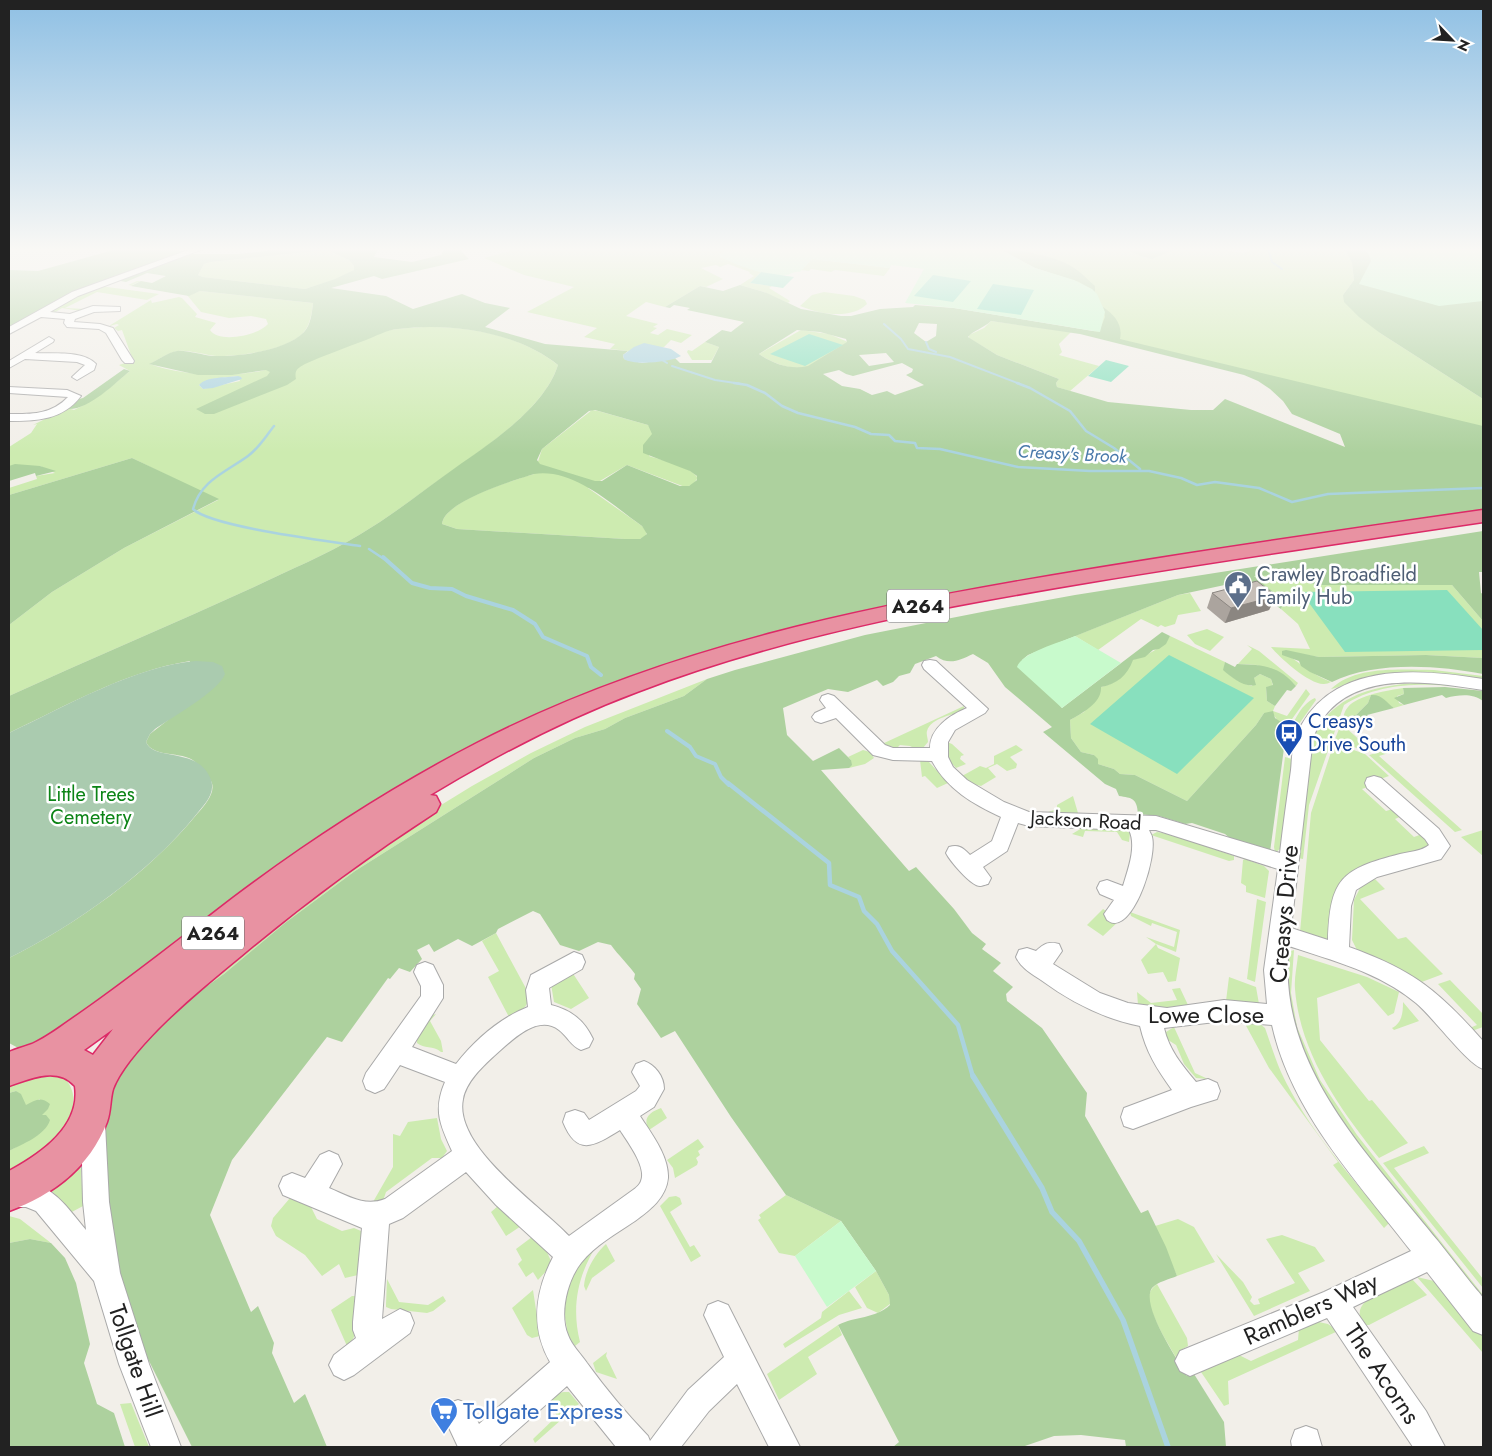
<svg xmlns="http://www.w3.org/2000/svg" width="1492" height="1456" viewBox="0 0 1492 1456" font-family="Jost,sans-serif">
<style>
.grass{fill:#cdebb0;fill-rule:evenodd}
.forest{fill:#add19e;fill-rule:evenodd}
.cemetery{fill:#aacbaf}
.park{fill:#c8facc}
.pitch{fill:#88e0be}
.water{fill:#aad3df}
.lines{fill:none;stroke-linecap:round;stroke-linejoin:round}
.stream-far4{stroke:#aad3df;stroke-width:2}
.stream-far3{stroke:#aad3df;stroke-width:2.5}
.stream-far2{stroke:#aad3df;stroke-width:4}
.stream-far1{stroke:#aad3df;stroke-width:4.5}
.stream{stroke:#aad3df;stroke-width:5.5}
.minor-casing{stroke:#a9a9a9;stroke-width:2}
.highway-casing{stroke:#dc2a67;stroke-width:3}
.minor{fill:#fff;fill-rule:evenodd}
.highway{fill:#e892a2;fill-rule:evenodd}
.wall{fill:#aba49e}
.shaded-wall{fill:#8b8681}
.building{fill:#c7bfb8;stroke:#8b8681}
.labels{text-anchor:middle;stroke-width:5;stroke-linejoin:round;paint-order:stroke}
.far-water-label{font-size:18px;font-style:italic;fill:#4a7aab;stroke:#fff}
.shield{fill:#fff;stroke:#646464;stroke-width:1}
.shield-label{font-size:19px;font-weight:bold;fill:#222}
.service-label{font-size:20px;fill:#4e5e75;stroke:#fff;text-anchor:start}
.transit-label{font-size:20px;fill:#164399;stroke:#fff;text-anchor:start}
.park-label{font-size:20px;fill:#0c8416;stroke:#fff}
.street-label{font-size:20px;fill:#222;stroke:#fff}
.near-street-label{font-size:24px;fill:#222;stroke:#fff}
.near-shop-label{font-size:24px;fill:#366cbe;stroke:#fff;text-anchor:start}
</style>
<rect width="100%" height="100%" fill="#f2efe9"/>
<path class="grass" d="M517,249H727L720,254V257L761,272L750,283L772,286L769,288L790,301L788,303L764,292L740,285L754,276L749,273L750,272L728,264L720,267L716,265L701,268L723,279L706,287L700,286L665,307L646,302L626,316L658,324L653,327L657,328L650,333L658,335L667,329L692,335L681,343L671,340L664,347L628,351L610,349L615,344L584,337L597,328L527,312L574,287L524,275L484,258Z
M1000,249H1126L1146,258L1158,256L1176,249H1218L1243,253L1256,249H1345L1352,263L1354,280L1343,295L1380,333L1483,399V430L1098,336L1051,274Z
M327,250L349,260L354,266V270L343,277L305,289L203,277L198,275L204,264L211,262Z
M812,259L890,268L884,276L835,270L831,272L811,269L809,271L801,270Z
M137,281H141L132,285L189,295L200,291L313,303C312,311 311,321 306,329C293,350 239,357 216,356C204,355 190,350 178,351C169,352 157,360 150,364C182,376 232,378 265,370C301,361 334,343 369,334C431,320 507,325 558,365C545,407 491,443 456,468C424,490 393,515 359,535C326,555 289,570 254,587C173,624 90,659 9,696V625L52,592L124,548L218,500L132,458L9,495V488L37,479L36,476L55,473L40,466H9V447L31,433L37,424L33,425L67,408L74,410C96,400 112,386 130,371L119,365L134,360L131,355L122,330L118,331L114,328L119,325L117,324L109,326L151,300L152,303L179,297L182,298L197,314L195,317L216,323L210,330C219,344 259,335 268,324L266,319L251,316L229,318L201,312L187,295L128,285ZM238,376L240,381L203,389L199,385L212,379Z
M100,286L159,294L147,300L97,292L65,308L85,309L81,311L62,308L54,313L74,314L46,312L76,295Z
M824,292L854,296L865,300L867,304C851,320 819,314 800,306L812,295Z
M991,321L1071,332L1059,344L1062,352L1059,355L1099,366L1070,391L1057,387L1056,383L1059,379L997,355L969,338V335L984,328Z
M801,330L829,334L848,342L808,367C791,370 773,364 759,354Z
M705,342L719,347L712,360H692L687,352L688,350L692,351Z
M592,410L598,411L648,425L653,431L649,456C664,461 689,465 698,478L692,485L685,487L627,465L588,488L642,526L647,532L646,536L640,539H625L457,529L442,524C444,501 514,480 534,474L542,449Z
M1265,574L1319,585H1452L1483,621V658L1426,655L1319,657L1282,651C1299,662 1312,675 1331,682C1329,683 1326,684 1324,684C1310,685 1279,657 1271,647L1310,649L1298,624L1281,609L1283,604L1253,575Z
M1190,593L1201,611L1178,615L1175,624L1165,627L1161,625L1158,627L1141,619L1098,650L1075,636L1178,595Z
M1207,629L1224,637L1210,651L1195,644L1187,635Z
M1170,636L1225,662L1224,670C1232,678 1241,683 1252,686L1254,678L1260,674L1271,679L1273,686L1266,687L1267,701L1275,706L1273,711L1287,716L1306,689L1310,694L1287,726L1278,721L1273,714L1264,713L1256,725L1187,801L1135,775L1120,774L1114,769L1098,764L1094,755L1081,752L1071,738L1070,720L1084,712L1101,687C1116,684 1127,674 1132,660C1145,657 1164,647 1170,636Z
M1247,645L1259,651L1298,683L1296,686L1293,683L1257,665L1238,664L1252,649Z
M1434,670L1483,676V679C1451,675 1399,671 1367,677C1354,679 1343,687 1331,689C1356,665 1402,670 1434,670Z
M707,679L684,696L625,718L605,729L575,738L534,758L355,871L285,923L224,974L200,991L176,1003L394,834L472,786L531,753L585,727Z
M1442,682L1483,688V690C1438,683 1384,679 1344,705L1309,805L1303,859L1298,858L1313,738C1335,687 1392,683 1442,682Z
M1403,688L1404,694L1397,696L1399,703L1404,705L1394,708L1371,695L1368,703L1356,715L1343,718C1344,714 1345,710 1348,707C1358,695 1389,690 1403,688Z
M1315,698L1316,700L1299,724L1294,743L1287,741C1291,726 1300,704 1315,698Z
M964,706V710C955,715 931,717 927,731C926,734 928,739 928,742L923,748H914L910,746L900,745L897,748L882,744Z
M1341,724L1345,727L1372,751L1366,752L1335,739Z
M947,742L952,744L964,755L961,756L960,759L966,764L956,768L947,758Z
M1334,743L1365,754L1389,776L1369,783L1371,786L1362,789L1386,811L1396,808L1404,815L1395,819L1414,837L1425,833L1431,843L1427,848L1363,868L1330,940L1325,941L1300,932L1311,813Z
M1016,745L1023,750L1010,757L1017,764L1016,768L1007,771L997,764L988,768L996,777L981,786L973,784L962,776L980,766L986,768L994,764V756Z
M1401,746L1408,747L1379,756L1462,830L1455,832L1369,755Z
M863,750L870,752L874,758L865,764L849,768L851,760L848,757Z
M1285,757L1292,759L1281,848L1275,853L1274,847Z
M920,760L929,762L948,783L937,788L925,776L922,777Z
M1073,796L1078,813L1036,812H1048L1057,809V805Z
M1082,828L1123,829L1130,833L1129,842L1122,840L1117,832L1085,831L1083,837L1072,834Z
M1483,830V856L1461,837Z
M1157,832L1173,835L1234,856V860L1229,861L1151,835Z
M1245,859L1264,866L1269,871L1265,898L1246,892V886L1241,883L1243,860Z
M1375,879L1385,889L1360,899L1398,939L1406,937L1443,974L1419,983L1357,950L1352,940L1354,900L1361,886Z
M1257,899L1266,902L1255,982L1247,979Z
M1103,909L1120,920L1103,936L1087,925Z
M1130,912L1180,930L1176,952L1156,944L1158,948L1180,958L1176,981L1168,982L1163,972L1148,974L1141,960L1156,944L1146,937L1174,947L1177,932L1152,923L1151,926L1131,916Z
M496,933L529,994C528,1009 522,1010 509,1017L488,977L499,971L482,941Z
M1294,950L1291,993L1297,1027L1320,1080L1357,1135L1483,1295V1302L1352,1137L1330,1106L1305,1061L1286,997L1288,952Z
M1298,955L1367,977L1399,992L1394,1013L1388,1016L1359,983L1317,998L1320,1040L1369,1101L1372,1100L1408,1143L1379,1158C1340,1109 1300,1054 1295,989C1294,978 1297,966 1298,955Z
M570,969L589,998L571,1009L554,1002L551,984Z
M1229,977L1256,987L1259,1004L1226,1001Z
M1450,980L1483,1014V1027L1469,1032L1467,1029L1477,1025L1438,984Z
M1180,988L1188,1005L1161,1008L1138,1005L1137,992L1151,1003L1177,1000L1172,989Z
M1403,1002L1419,1021L1394,1030L1392,1028C1402,1023 1403,1013 1403,1002Z
M436,1014L430,1021L441,1041L443,1052H441C433,1045 424,1049 417,1043V1038L426,1017Z
M1244,1022L1260,1024L1265,1028C1270,1042 1275,1058 1281,1072C1307,1128 1350,1175 1389,1223L1384,1228L1333,1165L1338,1162L1269,1068Z
M1174,1027L1195,1073L1208,1079L1196,1078L1184,1064L1176,1045L1165,1038L1166,1032Z
M28,1074C37,1074 50,1072 59,1075C65,1077 69,1083 71,1088C85,1121 36,1163 9,1170V1151L39,1134L41,1115L40,1099L26,1106L16,1091L9,1093V1081Z
M661,1108L667,1118L649,1130C642,1118 650,1112 661,1108Z
M437,1118L441,1139L447,1151L442,1158H432L386,1192L383,1201L373,1202L393,1167V1134L400,1136L408,1122Z
M698,1139L704,1147L698,1151L700,1155L696,1158L698,1162L697,1165L675,1178L673,1168L667,1160Z
M1424,1146L1429,1153L1394,1168L1483,1279V1288L1383,1163Z
M80,1154L83,1206L70,1213L62,1201L49,1189Z
M786,1195L841,1221L795,1256L779,1253L758,1220L761,1218L759,1215Z
M676,1196L680,1198L682,1204L670,1212L690,1247L694,1245L701,1256L691,1262L660,1206L669,1197Z
M290,1198L311,1207L317,1219L342,1231L354,1228L361,1231L363,1235L358,1275L345,1278L339,1264L322,1276L305,1255L276,1236L271,1226L273,1218Z
M498,1206L521,1226L506,1236L491,1212Z
M9,1216L20,1219L51,1243L30,1239L9,1243Z
M1178,1219L1194,1227L1215,1262L1177,1276L1155,1226Z
M1282,1235L1315,1247L1325,1261L1298,1273L1310,1291L1254,1316L1216,1254L1243,1282L1252,1297L1250,1301L1254,1305L1260,1304L1258,1299L1295,1283L1266,1239Z
M532,1237L546,1250L551,1261L549,1268L538,1280L533,1272L526,1277L518,1264L522,1260L516,1249Z
M598,1243C578,1274 571,1306 580,1342L575,1346L568,1335L564,1312L569,1274Z
M606,1244L615,1261L592,1278L586,1291L584,1286C585,1271 595,1254 606,1244Z
M876,1271L889,1295L890,1304L878,1313L867,1308L855,1287Z
M1417,1277L1434,1281L1442,1285L1452,1295L1483,1335V1353Z
M1411,1278L1427,1295L1369,1325H1365C1343,1301 1395,1285 1411,1278Z
M387,1279L399,1302L428,1305L443,1296L446,1301L433,1311L427,1313L391,1309L386,1307V1304Z
M1157,1284L1187,1338L1188,1346L1181,1350L1194,1374L1188,1377C1178,1360 1148,1315 1149,1298C1149,1292 1152,1288 1157,1284Z
M533,1290L540,1336L532,1338L527,1335L512,1308Z
M849,1291L862,1308L839,1315L785,1348L783,1344L821,1318L822,1312Z
M352,1296H356C356,1313 361,1335 347,1346L331,1310Z
M1314,1321L1328,1324L1338,1331L1228,1381L1229,1404L1224,1406L1201,1372L1239,1355L1251,1361L1298,1340L1299,1328Z
M838,1325L842,1335L808,1357L817,1374L779,1400L767,1374Z
M607,1352L606,1356L617,1379L596,1372L593,1363Z
M564,1392H569L579,1404L535,1443L533,1439L557,1416L549,1402L558,1393Z
M131,1403L149,1447H135L120,1404Z"/>
<path class="forest" d="M117,249H175L184,252V254H238L284,249H378L374,257L412,262L441,255L444,249H459L469,259L382,279L374,276L331,288L386,296L413,309L462,294L485,303L510,308L485,327L545,344L628,351L623,355L624,359L642,363L675,358L680,363H711L719,347L705,342L722,330L731,332L744,322L687,310L690,308L674,305L670,308L665,307L700,286L723,291L740,285L767,293L801,309L841,316H851L880,309L913,307L915,305L954,308L1099,332L1105,317L1103,307C1115,315 1123,325 1120,339L1483,426V512L1280,542L952,594L554,710L83,1022L22,1050L9,1043V958C77,924 149,873 197,814C204,806 217,792 211,781C208,775 199,765 194,761C182,751 153,758 146,742L150,734L168,720L190,661C126,671 66,706 9,733V696C90,659 173,624 254,587C289,570 326,555 359,535C393,515 424,490 455,468C490,444 545,407 558,365C517,332 450,322 398,329C387,330 376,336 366,340C345,348 325,355 305,364C298,368 294,370 296,379L287,385L214,414H205L196,409L267,376L270,372L266,370L232,375H198L149,364C157,361 168,352 177,351C186,350 202,355 212,356C237,357 286,351 304,332C311,325 312,312 313,303L200,291L189,296L131,286L141,281L152,283L166,276L147,273L126,282L110,279L37,312L9,328V270L38,271ZM327,250L349,260L354,266V270L335,279L305,289L203,277L198,275L204,264L211,262ZM991,321L1080,334L1244,375L1258,381L1270,389L1283,401L1292,414L1340,434L1345,447L1225,399L1213,410H1191L1108,402L1057,387L1056,383L1059,379L997,355L968,337C972,331 984,328 991,321ZM919,323L937,324L936,336L926,342L914,333ZM797,330L820,332L846,339L847,342L808,366C791,370 773,364 759,354ZM886,353L894,362L869,366L859,355ZM902,363L913,369L912,372L906,375L924,385L895,395L887,391L872,395L860,389L842,386L823,374L839,370L846,374L853,376ZM595,410L648,425L652,434L643,445V453L690,471L697,476V480L689,486H680L627,465L602,481H595L540,464L537,460L542,449L589,411ZM534,474C574,468 612,505 642,526L647,534L640,539H625L457,529L442,524C444,501 515,480 534,474Z
M999,249C1019,249 1061,257 1077,270C1083,274 1089,281 1095,286V292L1079,282L1035,268Z
M1126,249H1176L1152,259L1140,256Z
M1345,249H1483V399L1380,333L1359,317L1344,302L1343,295L1354,280L1352,263Z
M124,369L130,371C115,383 88,411 67,409L79,399L83,398Z
M132,458L219,499L124,548L52,592L9,625V495Z
M15,464L40,466L56,471L36,476L35,473L9,481V466Z
M1483,531V572H1479L1481,593L1483,594V621L1452,585H1319L1275,575L1254,576L1284,601L1281,609L1261,595L1234,583L1178,595L1028,655L1022,660L1062,708L1162,632L1170,636L1166,644L1159,649L1153,650L1145,657L1133,660C1127,676 1117,684 1101,687C1102,703 1082,713 1070,720L1071,738L1081,752L1094,755L1098,759V764L1114,769L1120,774L1135,775L1187,801L1256,725L1264,713L1273,711L1275,718L1287,726L1270,852L1232,840L1225,834L1192,823L1185,824L1159,816L1138,814C1137,798 1132,798 1119,796L1116,789L1105,784L1043,732L1052,727L1005,687L988,663L973,654C960,660 949,666 936,656L915,664L910,673L899,676L893,682L883,686L877,680L848,692L828,689L783,708L787,735L813,761L839,748L851,760L852,765L849,768L821,770L909,871L916,867L954,909L972,933L986,944L982,949L1001,963L993,971L1013,987L1006,994L1007,1001L1042,1028L1087,1093L1085,1116L1141,1213L1148,1210L1166,1247L1177,1276C1170,1279 1157,1282 1152,1288C1140,1305 1178,1360 1187,1376L1194,1374L1224,1422L1226,1447H1126L1125,1440L1081,1435L1054,1436L1022,1447H893L899,1442L838,1325C855,1316 875,1319 890,1305L889,1295L876,1271L841,1221L786,1195L731,1117L675,1031L661,1038L637,1004L641,989L634,979L635,974C627,963 619,956 611,945L598,942L579,951L560,945L540,914L533,911L498,929L496,933L472,946L458,939L434,952L429,944L417,950L422,959L410,972L399,968L390,979L388,978L342,1042L327,1037L232,1160L210,1215L251,1312L258,1306L274,1343L272,1353L294,1403L305,1394L327,1447H192L144,1351L127,1306L107,1216L104,1124L118,1067L176,1003L200,991L224,974L285,923L355,871L534,758L575,738L605,729L625,718L684,696L707,679L735,670L865,635L987,611L1075,595Z
M1286,650L1319,657L1426,655L1483,658V674C1438,665 1373,661 1332,682L1310,672L1301,666L1299,661L1282,655V651Z
M1225,662L1235,667L1237,664C1262,665 1278,665 1296,686L1291,691L1287,690L1275,706L1267,701L1266,687L1273,685L1271,679L1260,674L1254,678L1256,685C1244,688 1231,677 1223,670Z
M1445,687L1483,691V701C1472,693 1459,695 1446,698L1442,695L1404,705L1394,698L1404,694L1403,688Z
M1371,695C1382,694 1386,702 1394,708L1367,715L1371,719L1342,726L1341,724L1343,718L1356,715L1368,703Z
M16,1091L21,1094L26,1105C35,1100 41,1096 50,1104L48,1109L42,1115H46L50,1120C45,1136 22,1144 9,1151V1093Z
M30,1239L51,1243L65,1258L76,1283L90,1344L84,1363L97,1404L114,1413L125,1447H9V1243Z"/>
<path class="cemetery" d="M196,661L213,662L222,666L225,674C219,691 171,718 155,729L150,734L146,742C154,762 199,746 211,780C216,794 203,806 195,816C150,872 74,926 9,958V733C62,708 137,665 196,661Z"/>
<path class="park" d="M727,249H1000L1035,268L1074,280L1092,289L1097,294L1105,312L1100,332L954,308L905,303L924,269L891,265L890,268L812,259L800,272C793,271 791,275 785,275C768,277 736,265 720,257L719,255Z
M1364,249H1483V301L1439,306L1359,284L1371,261L1369,255Z
M1075,636L1121,663L1062,708L1017,667C1021,653 1061,642 1075,636Z
M841,1221L876,1271L827,1307L795,1256Z"/>
<path class="pitch" d="M761,272L794,277L783,288L750,283Z
M933,275L971,281L953,302L914,296Z
M993,284L1034,290L1021,315L977,309Z
M809,334L843,345L805,366L770,354Z
M1106,360L1129,366L1111,382L1088,376Z
M1447,590L1483,630V650L1345,652L1301,592Z
M1169,655L1254,698L1177,774L1090,724Z"/>
<path class="water" d="M644,343L671,349L681,356C671,362 634,366 624,359L623,355L634,347Z
M238,376L241,377L242,379L213,388L203,389L199,385C207,376 226,378 238,376Z"/>
<g class="lines">
<path class="stream-far4" d="M1268,249L1272,262L1282,269
M1169,250L1174,249
M884,324L901,339L908,349L950,357L1020,384
M926,342L929,349L936,352
M662,360L667,363
M672,366L715,380L742,384"/>
<path class="stream-far3" d="M734,383L747,385L765,393L782,406L798,413L855,427L871,434L889,435L895,441L915,443L917,448L940,449L1018,467L1090,471H1149L1181,478L1197,485L1215,482L1259,488L1292,502L1328,494L1483,488
M1017,383L1030,388L1070,411L1086,431L1114,448L1140,469
M274,426C266,436 259,448 248,456C226,472 201,480 193,509C211,527 329,541 360,546
M369,549L384,559"/>
<path class="stream-far2" d="M383,557L412,583L430,588L452,589L466,596L513,610L535,624L543,637L587,656L591,667L601,675
M667,731L690,747L696,756L715,764L721,777L729,785"/>
<path class="stream-far1" d="M728,783L829,863L830,885L859,897L864,911L877,924L892,951L958,1025L973,1077"/>
<path class="stream" d="M973,1076L1042,1188L1052,1212L1079,1241L1123,1320L1168,1447"/>
<defs>
<path id="minor" d="M191,249H203L78,296L50,312L70,314L93,306L120,307V311L94,312L75,319L74,322L100,324L113,328L134,361L133,363H125L122,360L106,333L99,329L67,327L64,323L65,319L41,317L9,334V327L72,292Z
M49,337L54,340L53,342L35,353C53,354 83,350 96,364L94,370L77,380L72,377L85,365L77,362L25,359L9,368V361Z
M9,387L67,390L81,396C63,420 37,421 9,421V414C31,414 51,415 68,397L9,393Z
M930,660L936,661L988,709L985,713L955,730L948,742V757L953,767L967,780L1004,802L1029,812L1156,816L1280,853C1283,826 1287,798 1291,770C1292,760 1292,746 1296,736C1328,661 1416,668 1483,679V690C1432,682 1359,670 1324,717C1319,723 1316,731 1313,738L1291,928L1328,940C1330,879 1341,869 1400,854C1409,852 1422,851 1429,845L1425,839L1367,788L1365,783L1367,778L1374,776L1381,778L1439,829L1450,846L1441,859L1377,877L1356,890L1351,906L1349,947C1413,970 1439,991 1483,1041V1069C1466,1063 1434,1018 1416,1003C1379,972 1333,961 1289,946C1275,1065 1370,1156 1438,1241C1449,1255 1460,1269 1471,1283C1474,1287 1480,1293 1483,1298C1486,1304 1484,1328 1483,1335L1473,1331L1427,1272L1353,1307L1426,1411L1445,1447H1413L1327,1318L1190,1376L1180,1371L1175,1361L1180,1351L1324,1292L1411,1251C1358,1182 1291,1112 1272,1025L1224,1021L1164,1028C1169,1050 1182,1065 1196,1082L1208,1079L1217,1083L1220,1091L1217,1099L1191,1107L1133,1129L1124,1126L1121,1117L1124,1108L1172,1090C1157,1069 1146,1052 1140,1026C1104,1019 1071,1002 1041,980C1032,974 1021,968 1016,957L1019,950L1027,948L1036,951C1044,944 1048,941 1059,944L1062,951L1053,964L1100,993L1128,1003L1167,1008L1224,1000L1267,1004L1264,970L1278,869L1156,830H1149C1150,833 1152,835 1152,837C1157,855 1137,923 1114,923C1111,923 1109,921 1107,920L1104,914L1114,900L1100,894L1097,888L1100,882L1107,880L1123,886C1128,869 1137,846 1129,830L1029,826L1018,823L1007,851L983,867L991,878L988,884C987,884 982,886 980,886C971,886 950,861 946,853L949,847C959,844 963,848 970,855L992,841L1001,817C973,804 947,789 932,761L893,760L873,755L836,718L821,723L815,721L812,717L815,713L826,708L820,700L822,696L828,694L834,696L885,745L893,748H930C930,728 950,715 967,708L924,669L922,665L924,661Z
M574,952L582,955L585,962L582,969L549,988L551,1005C571,1010 584,1020 593,1039L589,1047L581,1050C571,1046 568,1037 559,1030C537,1013 510,1042 494,1056C482,1067 466,1082 463,1099C453,1147 540,1205 569,1236L633,1190C636,1188 640,1184 641,1181C647,1167 627,1141 620,1130C594,1146 577,1157 563,1122L566,1113L575,1110L584,1113L589,1120L636,1091L640,1086L632,1072L636,1064L644,1061C655,1065 664,1076 664,1089L654,1107L640,1116C651,1133 669,1156 668,1178C666,1198 650,1210 635,1221C616,1234 595,1245 581,1263C567,1281 559,1314 568,1335C572,1346 581,1354 587,1363C606,1389 626,1413 648,1436L650,1441L688,1390L724,1357L704,1315L708,1305L718,1301L728,1305L800,1447H769L737,1384L709,1411L681,1447H616L567,1386L498,1447H458L443,1415L447,1404L458,1400L469,1404L479,1424L550,1362C530,1327 535,1292 553,1257L496,1205L466,1172L403,1218L389,1224L382,1319L400,1309L410,1313L414,1323L410,1333L354,1375L344,1380L334,1375L329,1365L334,1355L356,1338L353,1330V1322L362,1228L283,1195L279,1186L283,1177L292,1173L305,1178L320,1155L329,1151L338,1155L342,1164L329,1188C348,1196 365,1207 385,1199L452,1151C440,1125 433,1110 445,1082L400,1065L384,1089L375,1093L366,1089L363,1081L366,1073L421,996V986L414,972L417,965L425,962L433,965L443,985V998L412,1047L456,1064C475,1040 500,1018 528,1007L526,990L531,975Z
M93,1112L102,1115L105,1124L109,1202L120,1273L149,1364L181,1447H151L119,1364L94,1281L36,1211L26,1207H9V1181C50,1180 62,1201 86,1230L83,1202L81,1124L84,1115Z
M1306,1426L1317,1430L1322,1447H1292L1291,1441L1295,1430Z"/>
<path id="highway" d="M1483,510V522C1354,541 1225,560 1097,581C941,607 785,635 637,692C565,719 496,755 430,795L436,796L440,804L436,812C368,856 303,904 241,956C214,978 186,1001 161,1026C145,1042 121,1068 113,1089C110,1099 111,1111 107,1122C90,1167 53,1195 9,1211V1171C40,1154 81,1127 75,1086C57,1066 30,1079 9,1086V1052C16,1049 24,1047 32,1044C48,1037 64,1024 79,1014C132,977 182,937 233,898C310,840 392,787 477,743C667,645 877,604 1085,570C1218,548 1350,529 1483,510ZM113,1029L93,1055L84,1050Z"/>
</defs>
<use href="#minor" class="minor-casing"/>
<use href="#highway" class="highway-casing"/>
<use href="#minor" class="minor"/>
<use href="#highway" class="highway"/>
</g>
<path class="wall" d="M1212,593L1276,596L1269,610L1225,623L1207,608Z"/>
<path class="shaded-wall" d="M1276,596L1269,610L1225,623L1231,608Z"/>
<path class="building" d="M1257,581L1276,596L1231,608L1212,593Z"/>
<linearGradient id="sky" x2="0" y2="1"><stop stop-color="#8fc0e4"/><stop offset="0.55" stop-color="#f9f8f5"/><stop offset="1" stop-color="#f9f8f5" stop-opacity="0"/></linearGradient>
<rect width="1492" height="453" fill="url(#sky)"/>
<defs>
<symbol id="civic-pin" viewBox="-11 -11 22 30"><path d="M0 17L-7.5 6A9.5 9.5 0 1 1 7.5 6Z" fill="#5c6f8a" stroke="#fff"/><path d="M-.6-6.5H3V-4.5H.6V-3L4-1V1h2V6H-6V1h2V-1L-.6-3ZM-1.2 2.5V6h2.4V2.5Z" fill="#fff"/></symbol>
<symbol id="bus-pin" viewBox="-11 -11 22 30"><path d="M0 17L-7.5 6A9.5 9.5 0 1 1 7.5 6Z" fill="#1a4fb4" stroke="#fff"/><path d="M-5-6H5V4H4V6H2V4H-2V6H-4V4H-5ZM-3.5-4V0h7V-4ZM-3.5 1.2v1.5H-2V1.2ZM2 1.2v1.5H3.5V1.2Z" fill="#fff"/></symbol>
<symbol id="supermarket-pin" viewBox="-11 -11 22 30"><path d="M0 17L-7.5 6A9.5 9.5 0 1 1 7.5 6Z" fill="#3f7fe0" stroke="#fff"/><path d="M-6-5.5h2.5l.6 2H6L4.5 2H-2.5L-4.4-4H-6ZM-1.5 3.2a1.3 1.3 0 1 0 .1 0ZM3 3.2a1.3 1.3 0 1 0 .1 0Z" fill="#fff"/></symbol>
</defs>
<g fill-rule="evenodd">
<use href="#civic-pin" x="1222" y="569" width="32" height="43"/>
<use href="#bus-pin" x="1273" y="717" width="32" height="43"/>
<use href="#supermarket-pin" x="428" y="1395" width="32" height="43"/>
</g>
<g class="labels">
<g class="far-water-label">
<text transform="translate(1072 454) rotate(3)" y="6">Creasy's Brook</text>
</g>
<g class="shield">
<rect x="887" y="589.5" width="62" height="33" rx="4"/>
<rect x="182" y="916.5" width="62" height="33" rx="4"/>
</g>
<g class="shield-label">
<text x="918" y="613">A264</text>
<text x="213" y="940">A264</text>
</g>
<g class="service-label">
<text x="1257" y="581">Crawley Broadfield<tspan x="1257" dy="23">Family Hub</tspan></text>
</g>
<g class="transit-label">
<text x="1308" y="728">Creasys<tspan x="1308" dy="23">Drive South</tspan></text>
</g>
<g class="park-label">
<text x="91" y="801">Little Trees<tspan x="91" dy="23">Cemetery</tspan></text>
</g>
<g class="street-label">
<text transform="translate(1086 820) rotate(3)" y="7">Jackson Road</text>
</g>
<g class="near-street-label">
<text transform="translate(1284 914) rotate(-85)" y="8">Creasys Drive</text>
<text x="1206" y="1023">Lowe Close</text>
<text transform="translate(1311 1309) rotate(-24)" y="8">Ramblers Way</text>
<text transform="translate(135 1361) rotate(71)" y="8">Tollgate Hill</text>
<text transform="translate(1382 1374) rotate(56)" y="8">The Acorns</text>
</g>
<g class="near-shop-label">
<text x="463" y="1419">Tollgate Express</text>
</g>
</g>
<rect width="1492" height="1456" fill="none" stroke="#222222" stroke-width="20"/>
<g transform="translate(1452 40) rotate(115)" stroke="#ffffff" stroke-width="4" paint-order="stroke">
<path d="M0-4L9 19L0 12L-9 19Z" fill="#222222"/>
<text y="-8" font-size="14" font-weight="bold" text-anchor="middle" fill="#222222">N</text>
</g>
</svg>
